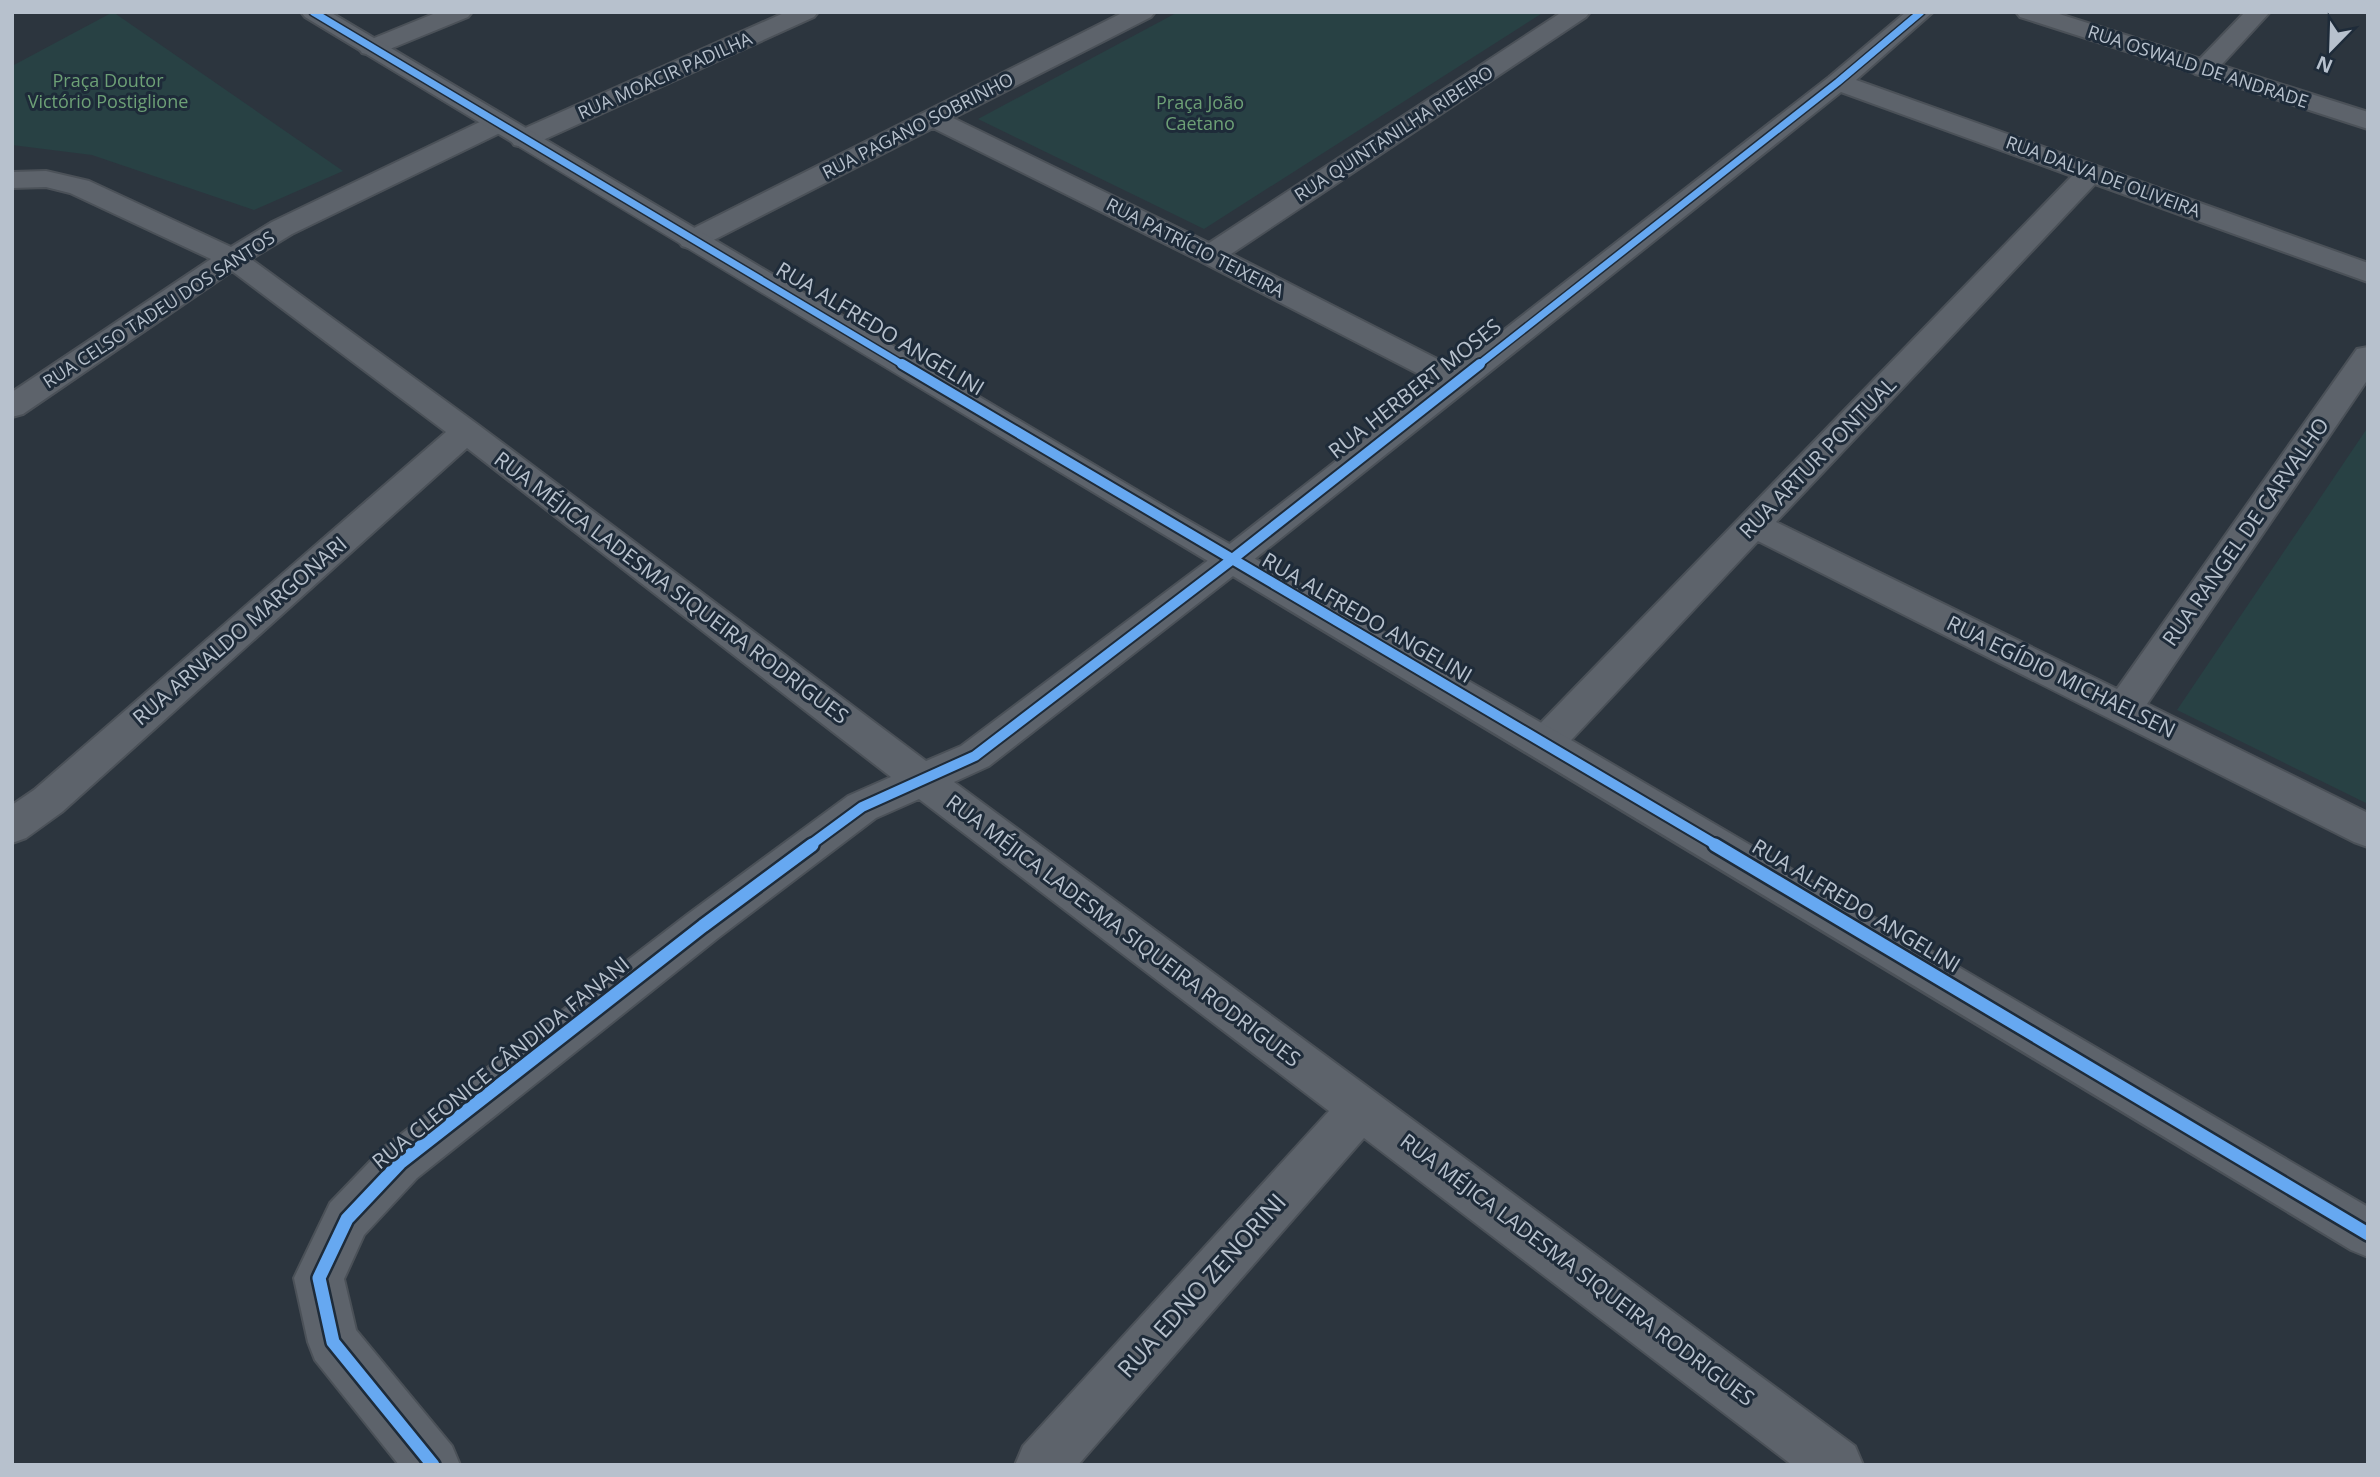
<svg xmlns="http://www.w3.org/2000/svg" width="2380" height="1477" viewBox="0 0 2380 1477" font-family="'Open Sans',sans-serif">
<style>
.green{fill:#284144}
.lines{fill:none;stroke-linecap:round;stroke-linejoin:round}
.minor-casing{stroke:#4b5158;stroke-width:4}
.tertiary-casing{stroke:#4b5158;stroke-width:4}
.minor{fill:#5d636b;fill-rule:evenodd}
.tertiary{fill:#5d636b;fill-rule:evenodd}
.cycleway-far2-casing{stroke:#1e2b39;stroke-width:10}
.cycleway-far1-casing{stroke:#1e2b39;stroke-width:14}
.cycleway-casing{stroke:#1e2b39;stroke-width:18}
.cycleway-far2{stroke:#66a8f1;stroke-width:7}
.cycleway-far1{stroke:#66a8f1;stroke-width:10}
.cycleway{stroke:#66a8f1;stroke-width:13}
.labels{text-anchor:middle;stroke-width:6;stroke-linejoin:round;paint-order:stroke}
.far-street-label{font-size:18px;fill:#b7c1cd;stroke:#1e2b39}
.far-park-label{font-size:18px;fill:#6da076;stroke:#1e2b39}
.street-label{font-size:21px;fill:#b7c1cd;stroke:#1e2b39}
.near-street-label{font-size:24px;fill:#b7c1cd;stroke:#1e2b39}
</style>
<rect width="100%" height="100%" fill="#2c353e"/>
<path class="green" d="M113,12L343,171L254,210L92,155L12,145V66Z
M1178,12H1544L1204,229L978,119Z
M2368,427V804L2177,710Z"/>
<g class="lines">
<defs>
<path id="minor" d="M438,12H472L468,17L380,53L371,55L362,53L359,48L362,43Z
M786,12H818L814,17L532,145L523,147L514,145L510,139L514,133Z
M1124,12H1155L1151,17L953,118L1209,243L1562,12H1590L1586,17L1231,254L1455,368L1829,77L1906,12H1933L1856,80L2368,263V282L2095,184L1776,522L2117,689L2357,349L2368,347V379L2147,704L2368,813V847L2354,842L1758,541L1559,753L1545,758L1531,753L1526,743L1531,733L2072,176L1841,92L1242,569L989,766L954,782L1855,1446L1863,1465H1792L1364,1138L1078,1465H1015L1023,1446L1329,1111L919,799L876,818L718,938L417,1178L364,1235L344,1279L356,1330L452,1446L460,1465H399L315,1360L308,1342L294,1278L330,1203L383,1148L688,914L848,796L891,777L467,448L62,812L26,838L12,843V805L34,790L446,432L232,271L23,414L12,417V392L211,259L70,193L46,187L12,188V172L46,171L89,181L231,247L272,222L488,118L497,116L506,118L510,124L506,130L292,234L251,259L477,424L926,761L961,746L1218,553L1436,383L1200,261L933,128L702,246L692,249L682,246L678,240L682,234Z
M2245,12H2270L2213,74L2204,76L2195,74L2192,69L2195,64Z"/>
<path id="tertiary" d="M301,12H330L1177,514L1559,733L2368,1207V1257L2351,1250C1670,837 986,429 305,17Z
M2016,12H2053L2368,112V129L2020,17Z"/>
</defs>
<use href="#minor" class="minor-casing"/>
<use href="#tertiary" class="tertiary-casing"/>
<use href="#minor" class="minor"/>
<use href="#tertiary" class="tertiary"/>
<defs>
<path id="cycleway-far2" d="M313,12L905,366
M1477,366L1838,82L1921,12"/>
<path id="cycleway-far1" d="M902,364L1718,846
M809,846L862,807L975,756L1230,561L1480,364"/>
<path id="cycleway" d="M1715,845L2368,1234
M433,1465L333,1342L319,1278L347,1219L400,1163L703,926L812,845"/>
</defs>
<use href="#cycleway-far2" class="cycleway-far2-casing"/>
<use href="#cycleway-far1" class="cycleway-far1-casing"/>
<use href="#cycleway" class="cycleway-casing"/>
<use href="#cycleway-far2" class="cycleway-far2"/>
<use href="#cycleway-far1" class="cycleway-far1"/>
<use href="#cycleway" class="cycleway"/>
</g>
<g class="labels">
<g class="far-street-label">
<text transform="translate(2198 67) rotate(18)" y="6">RUA OSWALD DE ANDRADE</text>
<text transform="translate(665 76) rotate(-24)" y="6">RUA MOACIR PADILHA</text>
<text transform="translate(918 126) rotate(-27)" y="6">RUA PAGANO SOBRINHO</text>
<text transform="translate(1394 134) rotate(-33)" y="6">RUA QUINTANILHA RIBEIRO</text>
<text transform="translate(2103 177) rotate(20)" y="6">RUA DALVA DE OLIVEIRA</text>
<text transform="translate(1195 248) rotate(27)" y="6">RUA PATRÍCIO TEIXEIRA</text>
<text transform="translate(159 310) rotate(-33)" y="6">RUA CELSO TADEU DOS SANTOS</text>
</g>
<g class="far-park-label">
<text x="108" y="87">Praça Doutor<tspan x="108" dy="21">Victório Postiglione</tspan></text>
<text x="1200" y="109">Praça João<tspan x="1200" dy="21">Caetano</tspan></text>
</g>
<g class="street-label">
<text transform="translate(880 329) rotate(31)" y="7">RUA ALFREDO ANGELINI</text>
<text transform="translate(1415 389) rotate(-38)" y="7">RUA HERBERT MOSES</text>
<text transform="translate(1818 458) rotate(-46)" y="7">RUA ARTUR PONTUAL</text>
<text transform="translate(2246 532) rotate(-55)" y="7">RUA RANGEL DE CARVALHO</text>
<text transform="translate(671 588) rotate(37)" y="7">RUA MÉJICA LADESMA SIQUEIRA RODRIGUES</text>
<text transform="translate(1367 618) rotate(30)" y="7">RUA ALFREDO ANGELINI</text>
<text transform="translate(240 631) rotate(-41)" y="7">RUA ARNALDO MARGONARI</text>
<text transform="translate(2061 677) rotate(26)" y="7">RUA EGÍDIO MICHAELSEN</text>
<text transform="translate(1856 906) rotate(31)" y="7">RUA ALFREDO ANGELINI</text>
<text transform="translate(1123 931) rotate(37)" y="7">RUA MÉJICA LADESMA SIQUEIRA RODRIGUES</text>
<text transform="translate(501 1063) rotate(-39)" y="7">RUA CLEONICE CÂNDIDA FANANI</text>
<text transform="translate(1577 1270) rotate(37)" y="7">RUA MÉJICA LADESMA SIQUEIRA RODRIGUES</text>
</g>
<g class="near-street-label">
<text transform="translate(1202 1286) rotate(-48)" y="8">RUA EDNO ZENORINI</text>
</g>
</g>
<rect width="2380" height="1477" fill="none" stroke="#b7c1cd" stroke-width="28"/>
<g transform="translate(2331 49) rotate(203)" stroke="#1e2b39" stroke-width="5" paint-order="stroke">
<path d="M0-5L12 26L0 18L-12 26Z" fill="#b7c1cd"/>
<text y="-10" font-size="19" font-weight="bold" text-anchor="middle" fill="#b7c1cd">N</text>
</g>
</svg>
